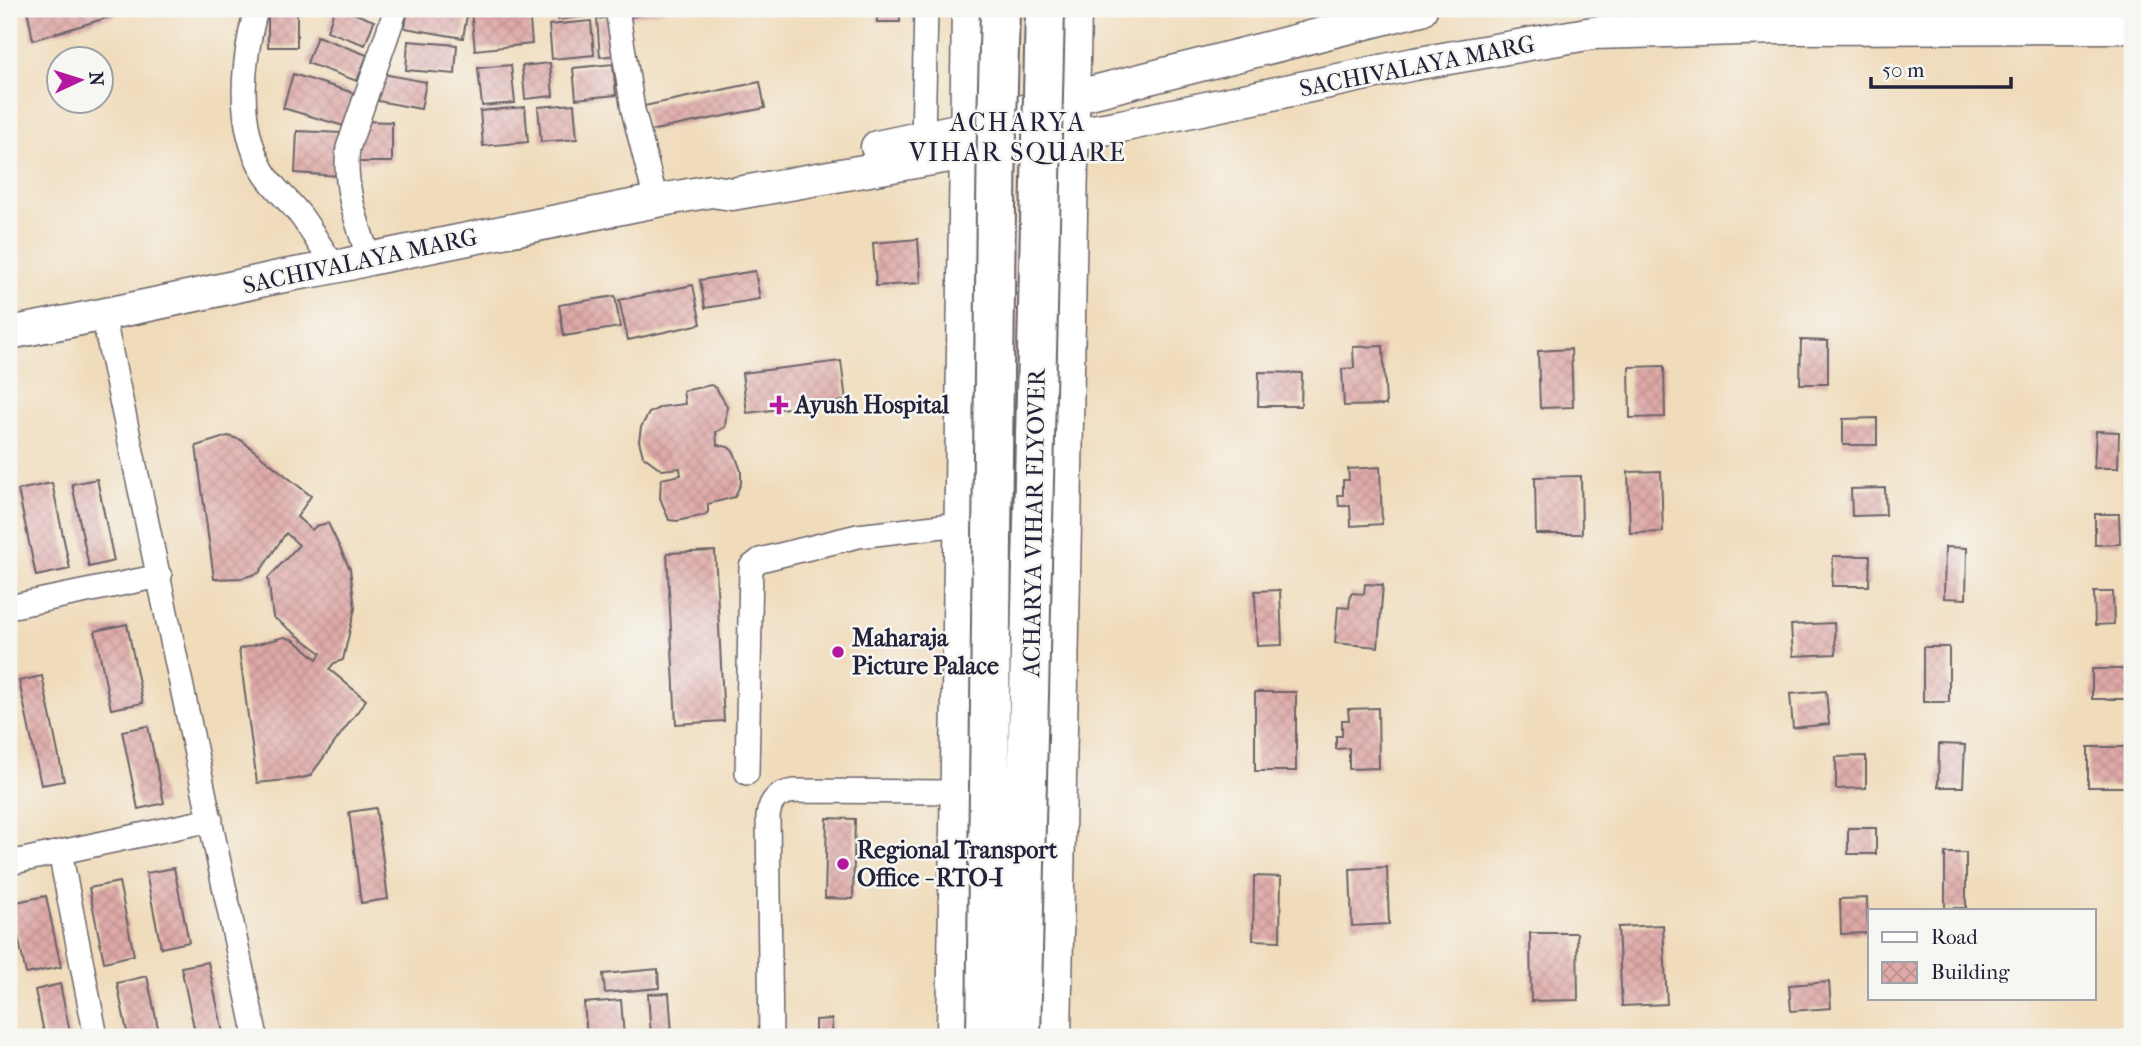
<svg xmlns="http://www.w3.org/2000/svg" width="2141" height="1046" viewBox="0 0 2141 1046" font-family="'IM FELL French Canon',serif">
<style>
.building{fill:url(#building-cross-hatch)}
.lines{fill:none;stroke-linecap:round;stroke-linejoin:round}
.street-casing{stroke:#6a6368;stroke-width:26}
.secondary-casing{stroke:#6a6368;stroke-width:35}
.street{stroke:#fff;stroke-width:23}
.secondary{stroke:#fff;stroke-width:32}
.highway-bridge-casing{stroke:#6a6368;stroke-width:42;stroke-linecap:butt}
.highway-bridge{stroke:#fff;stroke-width:38}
.poi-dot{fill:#b5179e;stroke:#f6f6f2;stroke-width:2.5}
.labels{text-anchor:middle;stroke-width:5;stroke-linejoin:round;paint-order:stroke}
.street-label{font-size:24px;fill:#22223b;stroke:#f6f6f2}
.poi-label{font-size:24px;font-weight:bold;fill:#22223b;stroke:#f6f6f2;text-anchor:start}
.neighbourhood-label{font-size:26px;letter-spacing:2px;fill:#22223b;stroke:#f6f6f2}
</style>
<defs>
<pattern id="building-cross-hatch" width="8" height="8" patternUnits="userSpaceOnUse" patternTransform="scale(1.75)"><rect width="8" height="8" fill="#dea9a7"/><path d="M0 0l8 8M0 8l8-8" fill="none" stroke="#be9191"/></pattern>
</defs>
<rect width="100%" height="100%" fill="#f6f6f2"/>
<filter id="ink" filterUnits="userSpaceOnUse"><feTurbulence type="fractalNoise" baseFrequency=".0143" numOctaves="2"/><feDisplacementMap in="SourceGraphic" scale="14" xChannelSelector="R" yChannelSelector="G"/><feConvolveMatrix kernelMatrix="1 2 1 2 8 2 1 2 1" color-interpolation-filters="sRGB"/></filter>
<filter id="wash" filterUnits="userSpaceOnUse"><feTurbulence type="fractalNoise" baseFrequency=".00686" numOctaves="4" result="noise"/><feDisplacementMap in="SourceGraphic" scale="28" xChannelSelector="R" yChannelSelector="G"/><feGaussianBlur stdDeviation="1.57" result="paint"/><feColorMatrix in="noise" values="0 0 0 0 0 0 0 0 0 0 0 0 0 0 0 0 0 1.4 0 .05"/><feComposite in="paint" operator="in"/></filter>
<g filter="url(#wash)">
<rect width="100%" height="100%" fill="#f0dcbb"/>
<g id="blocks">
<path class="building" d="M27,9H119L120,14L33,40Z
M268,9H297V47H268Z
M335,9H343L374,21L365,45L327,31Z
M408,9H468L463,38L405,28Z
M471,9H529L532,44L475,50Z
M557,9H582L583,17L558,20Z
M629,9H667V10L631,17Z
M877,9H900V22H877Z
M613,17L617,55L600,57L597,19Z
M591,21L594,55L552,59L549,25Z
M317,36L367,55L357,81L307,63Z
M408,41L457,45L455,74L406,70Z
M550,63L553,96L525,99L522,66Z
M613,64L616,95L576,99L573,68Z
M511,65L515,103L482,106L478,68Z
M293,74L357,94L347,127L283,108Z
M383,74L426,82L421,109L378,101Z
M760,82L765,108L649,131L644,106Z
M574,104L577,139L541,142L538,107Z
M525,107L528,142L483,146L480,111Z
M360,121L392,122V162H359Z
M297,131L342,133L339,176L295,173Z
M918,239L921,283L876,286L873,243Z
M755,271L760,299L705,308L700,280Z
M693,285L701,324L628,340L619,300Z
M615,296L620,327L564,336L559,305Z
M1801,340L1828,341V384H1800Z
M1383,346L1386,405L1344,406L1342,369L1354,368L1353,347Z
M1571,349L1573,407L1540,408L1538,351Z
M841,361L846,401L747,413L742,373Z
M1664,366L1665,417L1630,418L1629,367Z
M1259,372L1302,373L1301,406H1258Z
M711,385L716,388L727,406L725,427L716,432L717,445L728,447L734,452L741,471V483L735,497L708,504V512L705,515L677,521L669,520L660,498L661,479L681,475L680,468L662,470L643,456L639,441L641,427L649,413L661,407L685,404L683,391Z
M1877,418V445H1843V419Z
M2096,431L2119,432L2118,468H2094Z
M228,436L241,440L311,496L297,517L312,530L316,526L328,523L350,569L355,608L343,660L334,663L329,669L366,700L310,776L297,779L257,783L239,649L284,637L294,640L317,659L321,653L273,617L268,578L299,545L286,533L259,573L242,578L214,579L196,446Z
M1380,467L1382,524L1351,526L1350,506H1339L1338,495H1343V480H1349L1348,469Z
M1661,471L1663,532L1630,533L1628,472Z
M1581,476L1582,534H1536L1535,477Z
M97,479L114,561L89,567L72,484Z
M52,483L70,569L36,576L18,490Z
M1885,488L1886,515L1852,516L1851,489Z
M2095,514H2119L2120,544L2095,545Z
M1945,547L1967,548L1966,599L1944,598Z
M715,551L724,721L676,724L667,553Z
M1833,556H1870L1869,586H1832Z
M1365,584L1383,585L1378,647L1335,643L1338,607L1349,608L1351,593L1364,594Z
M1280,590L1282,645L1257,646L1255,591Z
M2094,592H2113L2114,624L2095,625Z
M1834,623L1836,654L1793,656L1791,625Z
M127,624L143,703L111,709L95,631Z
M1923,647H1949V702H1923Z
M2092,669H2132V699H2092Z
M42,676L64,781L41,785L19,681Z
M1826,691L1829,724L1793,728L1790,694Z
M1255,692H1296V771H1255Z
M1378,708L1379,768L1349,769V748L1336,749V736H1342V720H1349L1348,709Z
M148,726L164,803L138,809L122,731Z
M1939,744L1965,745L1963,787H1938Z
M2088,747H2125V787H2088Z
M1866,756V788L1836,789V757Z
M376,808L388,899L361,903L349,812Z
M827,818L855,819L853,899L825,898Z
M1848,828H1876V854H1848Z
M1945,853H1966V908H1945Z
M1387,867L1389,924L1352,926L1350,869Z
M174,868L189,942L161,948L146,873Z
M1254,876L1281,877L1280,941L1253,940Z
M119,882L134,955L104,962L89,888Z
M46,896L61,967L26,974L11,903Z
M1867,898L1868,933L1841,934L1840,899Z
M1663,925L1667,1004L1622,1006L1618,927Z
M1530,933H1577L1578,1000L1531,1001Z
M208,962L224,1037H196L181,967Z
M658,969L659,988L605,993L603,974Z
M147,976L160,1037H128L117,983Z
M1829,982L1831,1008L1791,1011L1789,985Z
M60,984L71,1037H45L35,990Z
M669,993L672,1033L651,1035L648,994Z
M621,1000L624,1037H587L584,1003Z
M832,1019V1034H851V1037H801V1035H815V1020Z
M1934,1034H1977V1037H1934Z"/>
</g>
</g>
<g filter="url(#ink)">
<use href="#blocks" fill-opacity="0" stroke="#6a6368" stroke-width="2"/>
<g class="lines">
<defs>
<path id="street" d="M256,9C243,61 235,121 263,171C272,187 289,200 301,216C314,233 322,252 337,268
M617,9L633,110L656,201
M923,137L926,9
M369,259C357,222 343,186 348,148L396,9
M103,315L256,1037
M9,607L160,576
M747,773L751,567L760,560L858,536L960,524
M60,852L96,1037
M9,863L211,820
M771,1037L768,817C770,799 778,793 795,791L956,792"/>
<path id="secondary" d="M877,147L952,131L1074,97L1421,9
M9,333C94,317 179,299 265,280C300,272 334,269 369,259L656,201L711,191L732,194L1121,126L1414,64L1593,33L1777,28L2132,27
M953,1037L968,9
M1055,1037L1075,9"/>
</defs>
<use href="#street" class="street-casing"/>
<use href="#secondary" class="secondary-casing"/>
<use href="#street" class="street"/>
<use href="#secondary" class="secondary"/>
<defs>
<path id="highway-bridge" d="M986,1037L997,124L1000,9
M1021,1037L1045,9"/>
</defs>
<use href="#highway-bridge" class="highway-bridge-casing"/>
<use href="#highway-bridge" class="highway-bridge"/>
</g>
</g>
<g class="poi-dot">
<path d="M775.5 394.5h7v7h7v7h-7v7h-7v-7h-7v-7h7z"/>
<circle cx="838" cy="652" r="7"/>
<circle cx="843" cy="864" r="7"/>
</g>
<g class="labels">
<g class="street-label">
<text transform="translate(1417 66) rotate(-11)" y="8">SACHIVALAYA MARG</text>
<text transform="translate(360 261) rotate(-12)" y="8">SACHIVALAYA MARG</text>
<text transform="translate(1034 523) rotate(-89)" y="8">ACHARYA VIHAR FLYOVER</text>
</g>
<g class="poi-label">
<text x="795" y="413">Ayush Hospital</text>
<text x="852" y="646">Maharaja<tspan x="852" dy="28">Picture Palace</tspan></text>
<text x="857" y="858">Regional Transport<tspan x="857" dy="28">Office - RTO-I</tspan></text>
</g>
<g class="neighbourhood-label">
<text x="1018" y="131">ACHARYA<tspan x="1018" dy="30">VIHAR SQUARE</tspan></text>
</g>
</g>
<rect width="2141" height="1046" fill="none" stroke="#f6f6f2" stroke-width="35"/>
<rect x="1868" y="909" width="228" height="91" fill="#f6f6f2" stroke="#a1a1a9" stroke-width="2"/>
<rect x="1882" y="932" width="35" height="10" fill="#ffffff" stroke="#a1a1a9" stroke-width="2"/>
<text x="1931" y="944" font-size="21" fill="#22223b">Road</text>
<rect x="1882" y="962" width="35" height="21" fill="url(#building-cross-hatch)" stroke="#a1a1a9" stroke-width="2"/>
<text x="1931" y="979" font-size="21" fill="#22223b">Building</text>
<g transform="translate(80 80) rotate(86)"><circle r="33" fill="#f6f6f2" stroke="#a1a1a9" stroke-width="2"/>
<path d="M0-5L12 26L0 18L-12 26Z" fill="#b5179e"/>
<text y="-10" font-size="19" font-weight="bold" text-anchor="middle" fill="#22223b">N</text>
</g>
<path d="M1871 77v10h140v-10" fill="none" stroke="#22223b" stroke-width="3.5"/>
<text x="1882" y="77" font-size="21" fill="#22223b" stroke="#f6f6f2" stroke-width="5" paint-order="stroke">50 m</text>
</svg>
